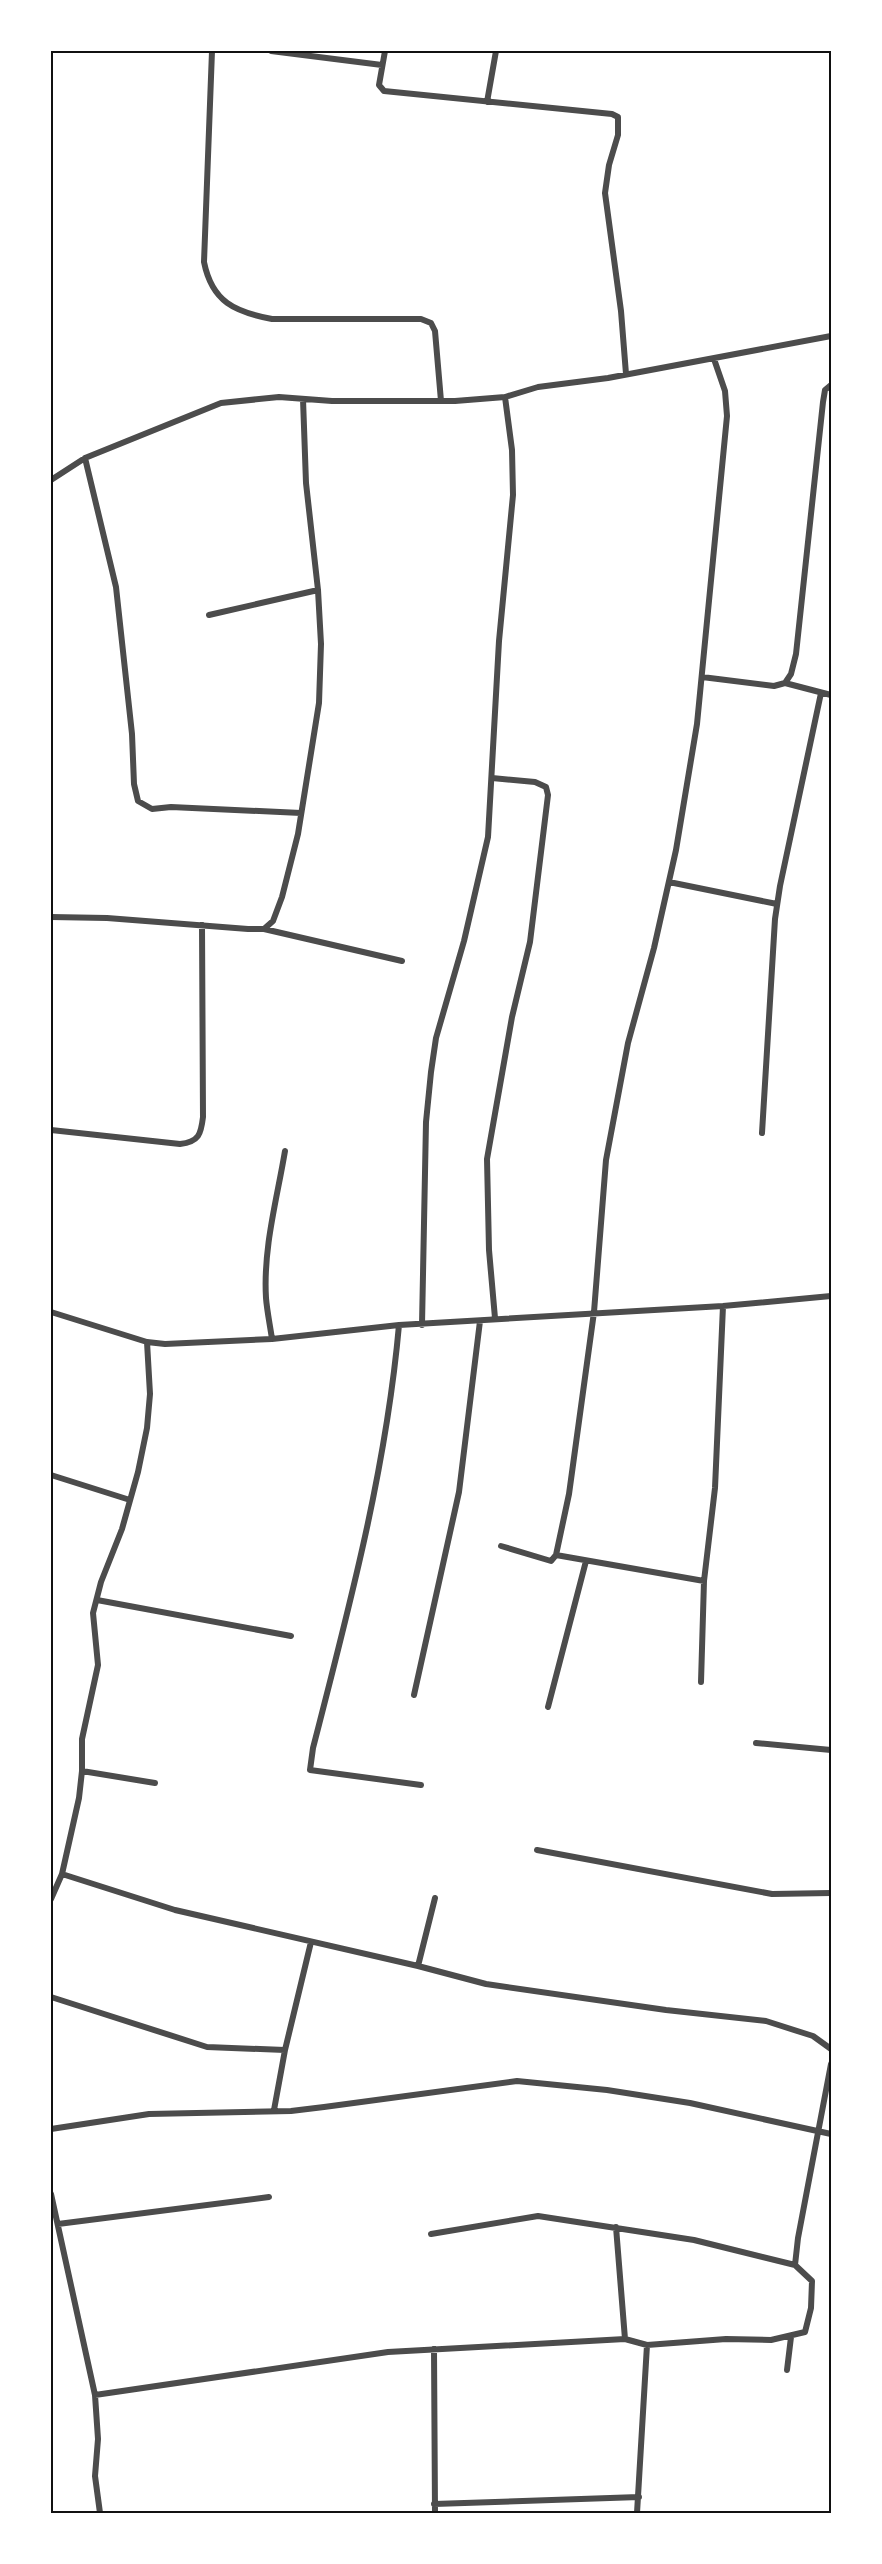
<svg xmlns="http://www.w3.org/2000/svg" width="882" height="2564" viewBox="0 0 882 2564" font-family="Merriweather,serif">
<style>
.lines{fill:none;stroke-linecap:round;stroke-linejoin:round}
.minor{stroke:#4c4c4c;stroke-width:6}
.neatline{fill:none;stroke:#111;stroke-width:2}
</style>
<rect width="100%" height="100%" fill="#fff"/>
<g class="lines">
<path class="minor" d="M212,51L204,262C212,302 235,312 272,319H421L431,323L435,331L441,401
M271,51L382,65
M385,51L379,85L384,91L612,114L618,117V135L609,165L605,193L621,311L626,374
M487,102L496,51
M85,458L116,587L132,734L134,784L138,801L152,809L171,807L301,813
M51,480L85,458L221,403L279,397L332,401H455L505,397L538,387L608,378L831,336
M209,615L318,590
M702,677L774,686L785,683L791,674L796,654L823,402L825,390L831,385
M785,683L831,695
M492,778L535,782L546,787L548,795L530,942L512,1017L487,1159L489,1250L495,1318
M669,882L777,904
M51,917L107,918L248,929H264L273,921L282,897L298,834L319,703L321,644L318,590L306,483L303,399
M264,929L402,961
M51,1130L180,1144C199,1142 201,1134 203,1117L202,925
M762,1133L775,919L780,886L821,693
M51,1312L147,1342L165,1344L272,1339L399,1325L723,1306L831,1296
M399,1325C386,1470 349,1608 313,1748L310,1770L421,1785
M422,1325L426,1122L431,1072L436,1038L464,941L488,837L499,641L513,495L512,450L505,397
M272,1339C270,1325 267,1311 266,1298C263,1248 277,1199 285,1151
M51,1475L130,1500
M501,1546L551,1561L556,1555L569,1494L594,1312L606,1160L628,1043L654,948L676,850L697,724L727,416L725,391L714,359
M556,1555L704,1581
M97,1600L291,1636
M701,1682L704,1581L715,1488L723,1306
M414,1695L459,1492L480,1321
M548,1707L586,1561
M756,1743L831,1750
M82,1771L155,1783
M537,1850L772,1894L831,1893
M62,1874L175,1910L418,1966L486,1984L666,2010L766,2021L813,2036L831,2049
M51,1899L62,1874L79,1798L82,1771V1739L98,1665L93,1613L101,1582L122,1529L138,1472L147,1428L150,1394L147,1342
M418,1966L435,1898
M51,1997L207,2047L285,2050
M274,2110L285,2050L311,1942
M51,2129L149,2114L291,2111L324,2107L517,2081L607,2090L690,2103L831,2134
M51,2194L95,2395L98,2439L95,2476L100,2513
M58,2224L269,2197
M616,2227L625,2339
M431,2234L538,2216L694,2240L795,2265
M434,2349L435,2513
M787,2370L791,2337
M95,2395L388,2352L625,2339L647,2345L726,2339L771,2340L805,2332L811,2308L812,2281L795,2265L798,2238L831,2064
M434,2504L639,2497
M637,2513L647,2345"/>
</g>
<rect width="882" height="2564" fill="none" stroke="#ffffff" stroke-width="105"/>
<rect x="52" y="52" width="778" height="2460" class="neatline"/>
</svg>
